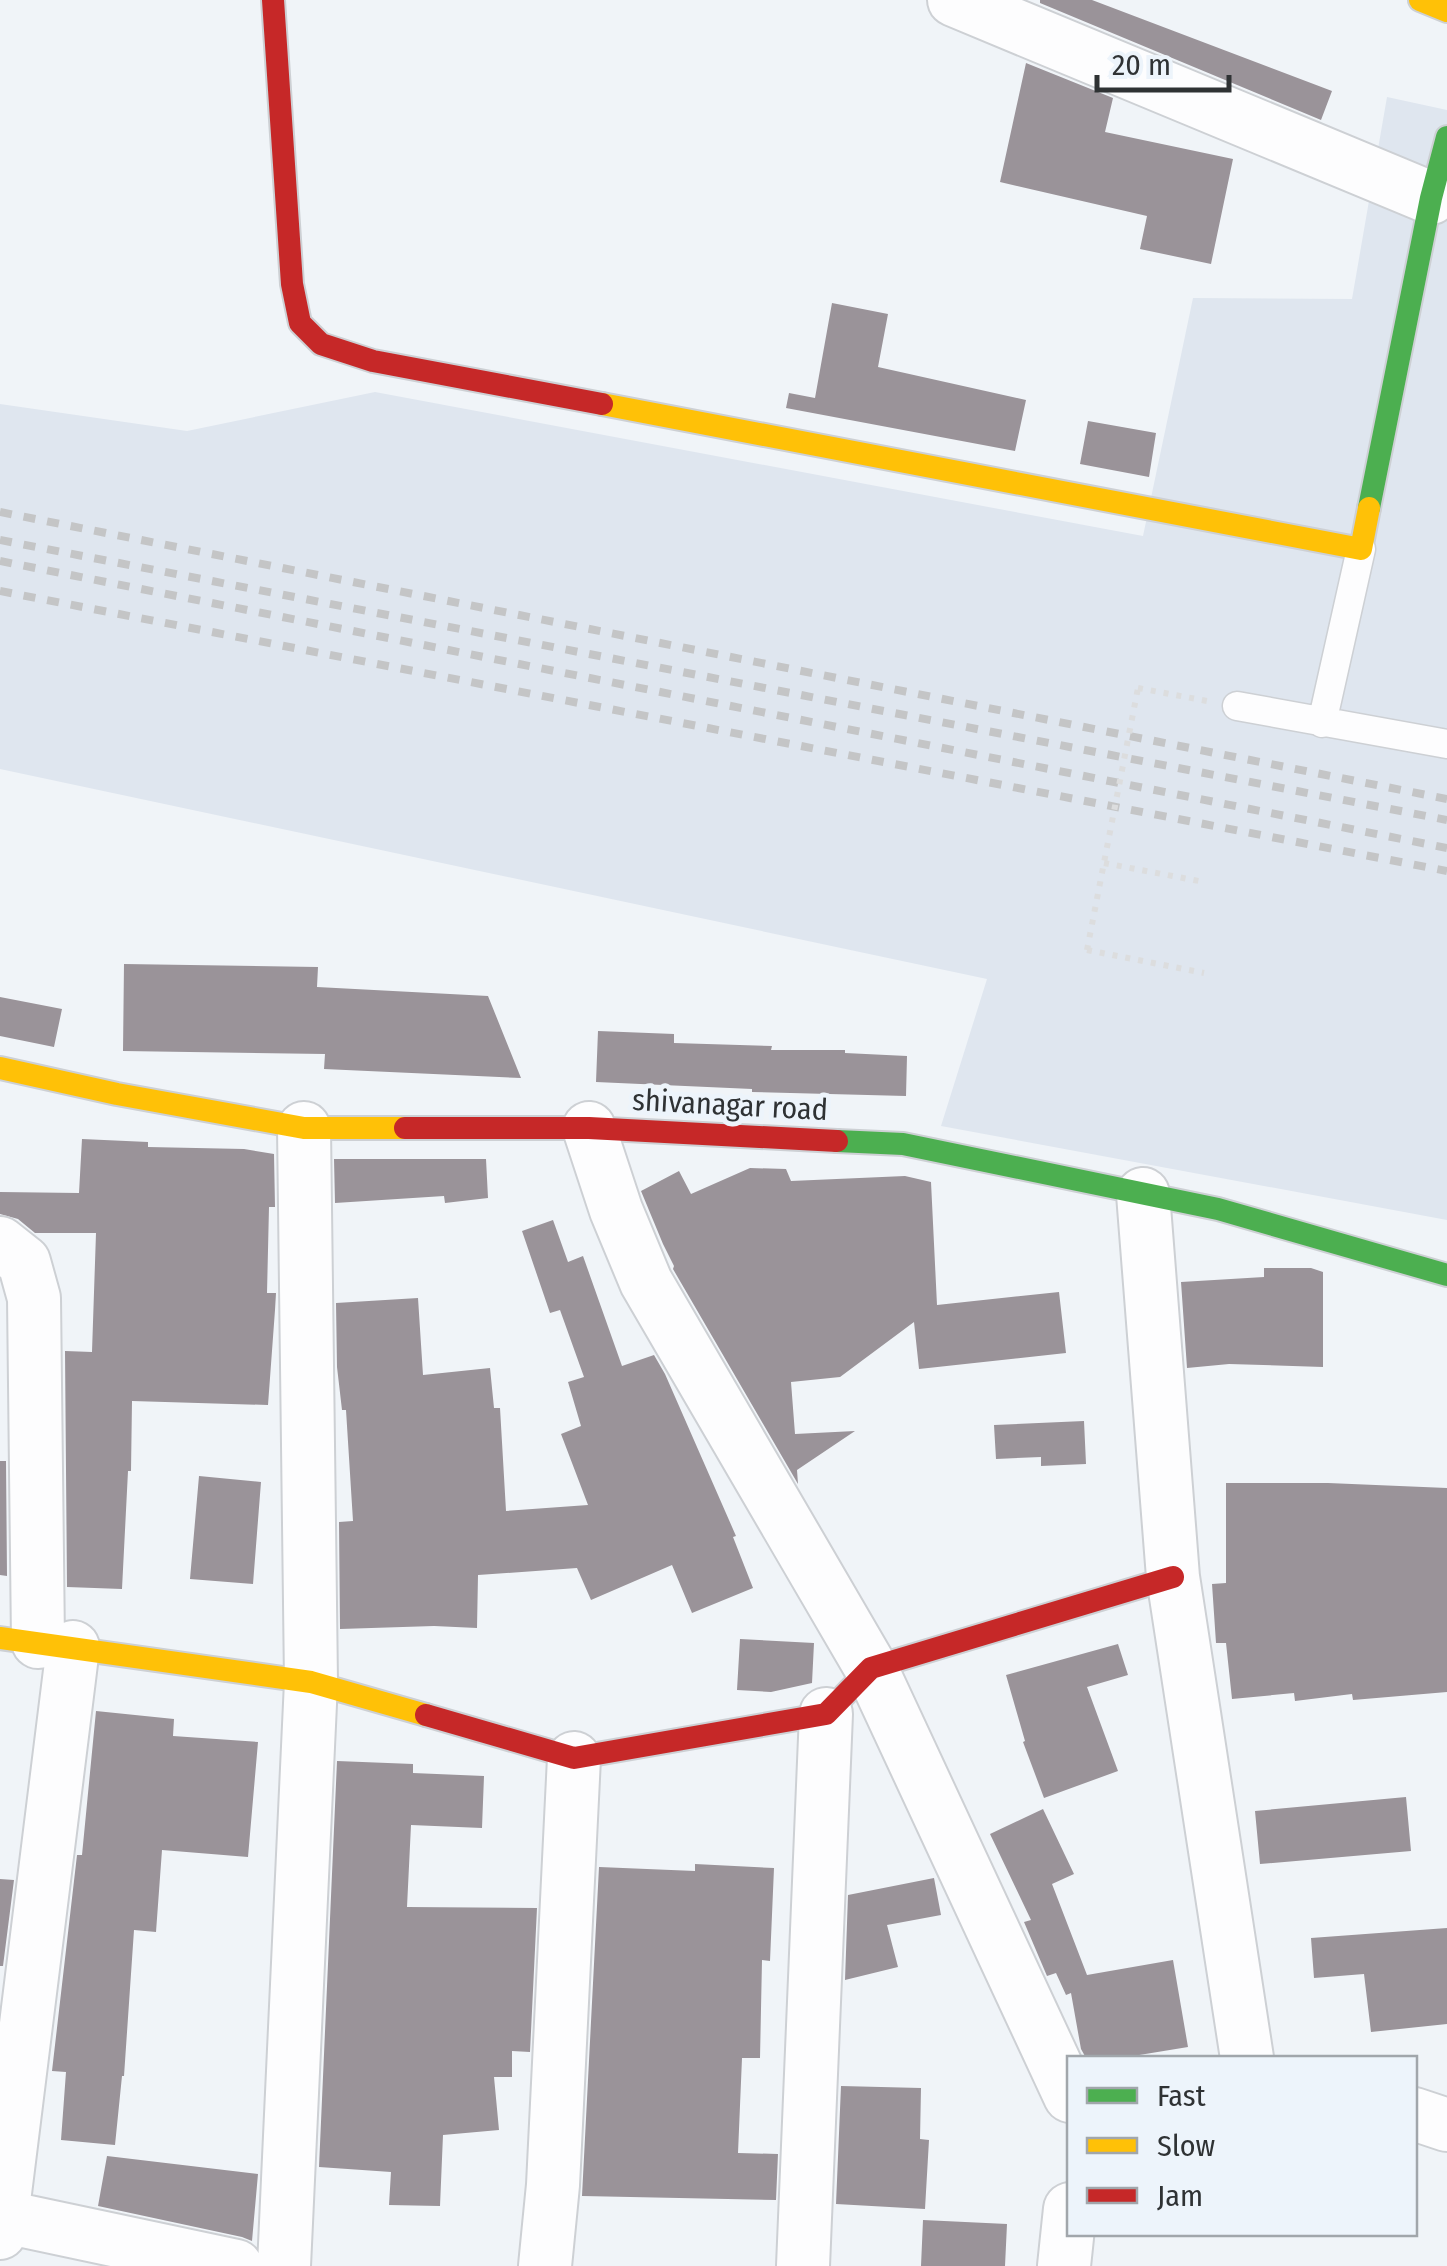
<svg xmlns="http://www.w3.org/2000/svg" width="1447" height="2266" viewBox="0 0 1447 2266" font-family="'Fira Sans Condensed',sans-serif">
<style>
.built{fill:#dfe6ef}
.building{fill:#9a9399}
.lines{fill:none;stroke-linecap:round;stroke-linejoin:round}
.lane-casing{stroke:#cdd0d4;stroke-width:31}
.street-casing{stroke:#cdd0d4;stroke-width:56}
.fast-casing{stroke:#cdd0d4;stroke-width:26}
.slow-casing{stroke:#cdd0d4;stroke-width:26}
.jam-casing{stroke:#cdd0d4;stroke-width:26}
.path{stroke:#dcddde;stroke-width:6;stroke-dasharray:5 8;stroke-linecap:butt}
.lane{stroke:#fdfdfe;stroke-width:28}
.street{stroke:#fdfdfe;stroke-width:52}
.fast{stroke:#4caf50;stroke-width:22}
.slow{stroke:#ffc107;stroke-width:22}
.jam{stroke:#c62828;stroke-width:22}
.rail{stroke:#c4c5c6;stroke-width:8;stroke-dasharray:12 12;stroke-linecap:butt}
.path-bridge{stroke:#dcddde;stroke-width:6;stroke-dasharray:5 8;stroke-linecap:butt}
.labels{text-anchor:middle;stroke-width:10;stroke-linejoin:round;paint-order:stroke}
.street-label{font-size:30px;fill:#2f3234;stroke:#edf4fb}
</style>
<rect width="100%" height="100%" fill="#f0f4f8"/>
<path class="built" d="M1387,97L1447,110V1220L941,1126L987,979L0,769V404L187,431L375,392L1143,536L1193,298L1352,299Z"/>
<path class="building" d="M1040,0H1092L1332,91L1321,120L1040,3Z
M1026,63L1113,98L1105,132L1233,159L1211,264L1140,249L1147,216L1000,182Z
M832,303L888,314L878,367L1026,400L1015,451L786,408L789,393L815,398Z
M1088,421L1156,433L1149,477L1080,464Z
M124,964L318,967L317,987L488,996L521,1078L324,1069L325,1054L123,1051Z
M0,997L62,1009L54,1047L0,1036Z
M598,1031L674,1034V1043L772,1046L771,1050H845V1053L907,1056L906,1096L752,1092V1089L596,1082Z
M82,1139L148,1142V1147L244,1149L274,1154L275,1207H269L267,1293H276L275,1310L268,1405L132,1401L131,1471H128L122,1589L67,1587L65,1351L92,1352L96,1233H35L18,1219L0,1214V1192L79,1193Z
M334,1159H486L488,1198L445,1203L444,1196L335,1203Z
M750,1168L786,1169L791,1181L905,1176L931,1182L937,1305L1059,1292L1066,1353L919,1369L914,1322L840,1377L791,1382L795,1434L855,1431L797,1470L798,1484L673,1269L674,1266L663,1244L641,1191L679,1171L691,1194Z
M553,1220L568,1262L583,1256L622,1366L654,1355L665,1374L736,1536L733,1537L753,1588L692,1613L672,1565L591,1600L577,1568L478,1575L477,1628L434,1626L340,1629L339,1522L353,1521L346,1410H342L337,1367L336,1303L418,1298L423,1375L490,1368L494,1408H500L506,1511L588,1505L561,1434L581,1426L568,1382L584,1377L560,1310L550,1313L522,1231Z
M1264,1268H1311L1323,1272V1367L1229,1364L1187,1368L1181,1282L1264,1277Z
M1084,1421L1086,1464L1041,1466V1457L996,1459L994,1425Z
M0,1461H6L7,1576L0,1575Z
M199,1476L261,1482L253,1584L190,1579Z
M1226,1483H1328L1447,1488V1692L1353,1700L1352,1694L1295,1701L1294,1693L1232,1699L1226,1643H1216L1212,1584L1226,1583Z
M740,1639L814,1643L812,1683L771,1692L737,1690Z
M1118,1644L1128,1675L1087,1687L1118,1771L1044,1798L1023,1742L1025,1741L1006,1675Z
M96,1711L174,1719L173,1736L258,1742L248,1857L162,1850L156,1932L134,1930L124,2076H122L115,2145L61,2140L66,2072L52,2071L77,1855H82Z
M337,1761L413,1764V1773L484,1776L482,1828L411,1825L407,1907L537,1908L530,2052L512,2051V2077H494L499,2130L443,2135L440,2206L389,2205L391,2172L319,2167Z
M1406,1797L1411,1851L1260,1864L1255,1811Z
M1043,1809L1074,1874L1052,1884L1087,1975L1173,1960L1188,2047L1121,2058H1086L1081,2049L1071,1993L1066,1995L1056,1973L1047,1976L1024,1922L1031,1920L990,1834Z
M695,1864L774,1868L770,1961L762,1960L760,2058H742L738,2153L778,2154L776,2200L582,2196L599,1867L695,1871Z
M934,1878L941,1915L887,1925L898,1967L845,1980L848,1895Z
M0,1879L14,1880L3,1966H0Z
M1447,1928V2024L1371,2032L1364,1974L1314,1978L1311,1938Z
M841,2086L921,2088L920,2139L929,2140L925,2209L836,2204Z
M107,2156L258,2174L252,2241L242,2237L98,2206Z
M923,2220L1007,2224L1005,2266H921Z"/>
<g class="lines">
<defs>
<path id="lane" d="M1237,706L1447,744
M1322,723L1361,549"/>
<path id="street" d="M954,0L1431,198
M589,1128L616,1210L646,1282L871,1668L1070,2096
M1143,1194L1173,1577L1247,2058
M0,1243L24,1262L34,1298L38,1642
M1414,2114L1447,2125
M0,2216L236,2266
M0,2233L73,1647
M284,2266L311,1682L304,1128
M545,2266L553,2185L574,1758
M803,2266L826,1714
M1064,2266L1070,2209"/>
<path id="fast" d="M1369,508L1431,198L1447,137
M837,1141L903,1144L1218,1209L1447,1275"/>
<path id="slow" d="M1420,0L1447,11
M602,404L1361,549L1369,508
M0,1068L117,1094L304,1128H405
M0,1638L311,1682L426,1715"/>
<path id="jam" d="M273,0L292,284L300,323L321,344L373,361L602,404
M405,1128H589L837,1141
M426,1715L574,1758L826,1714L871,1668L1173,1577"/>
</defs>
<use href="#lane" class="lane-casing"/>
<use href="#street" class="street-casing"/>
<use href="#fast" class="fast-casing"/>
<use href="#slow" class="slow-casing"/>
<use href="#jam" class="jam-casing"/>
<path class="path" d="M1138,688L1207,701
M1104,863L1204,882
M1087,950L1204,973"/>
<use href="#lane" class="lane"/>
<use href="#street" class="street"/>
<use href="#fast" class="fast"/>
<use href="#slow" class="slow"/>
<use href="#jam" class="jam"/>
<path class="rail" d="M0,512L1447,799
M0,540L1447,820
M0,561L1447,848
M0,591L1447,871"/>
<path class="path-bridge" d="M1087,950L1138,688"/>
</g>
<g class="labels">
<g class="street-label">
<text transform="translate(730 1105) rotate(3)" y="10">shivanagar road</text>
</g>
</g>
<rect x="1067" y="2056" width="350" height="180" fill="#edf4fb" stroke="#a1a6ab" stroke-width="2.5"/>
<rect x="1087" y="2088" width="50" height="15" fill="#4caf50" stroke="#a1a6ab" stroke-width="2.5"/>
<text x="1157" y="2106" font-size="30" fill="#2f3234">Fast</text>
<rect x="1087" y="2138" width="50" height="15" fill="#ffc107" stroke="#a1a6ab" stroke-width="2.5"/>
<text x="1157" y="2156" font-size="30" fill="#2f3234">Slow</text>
<rect x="1087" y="2188" width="50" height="15" fill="#c62828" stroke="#a1a6ab" stroke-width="2.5"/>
<text x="1157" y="2206" font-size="30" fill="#2f3234">Jam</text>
<path d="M1097 75v15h132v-15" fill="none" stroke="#2f3234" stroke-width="5"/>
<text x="1112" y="75" font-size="30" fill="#2f3234" stroke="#edf4fb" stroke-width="8" paint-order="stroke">20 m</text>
</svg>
